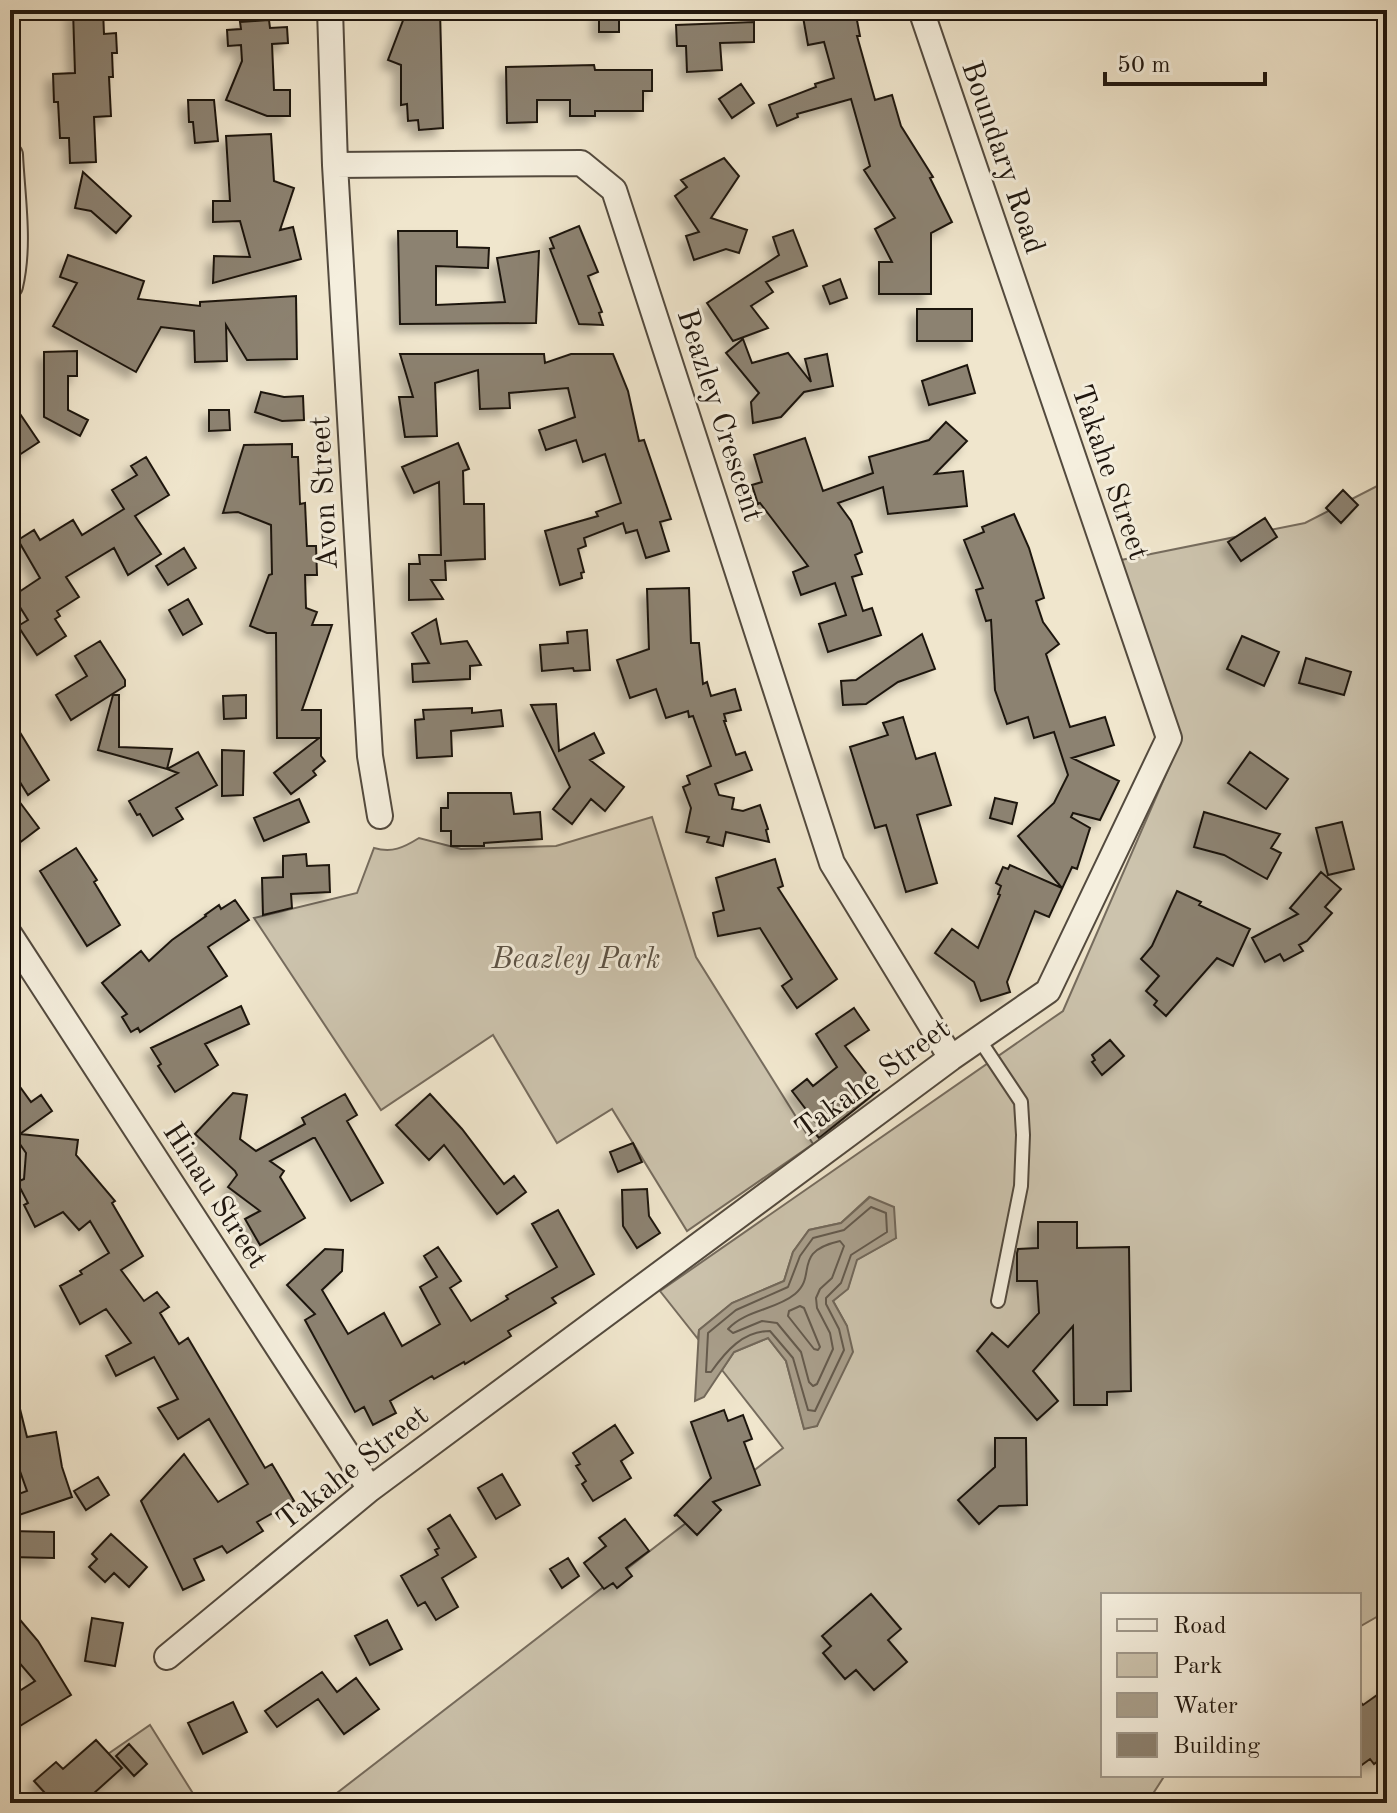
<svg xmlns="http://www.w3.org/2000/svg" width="1397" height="1813" viewBox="0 0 1397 1813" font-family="'Old Standard TT',serif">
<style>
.green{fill:#ccc3ad;stroke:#766c5e;stroke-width:2}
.water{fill:#a99f8c;stroke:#72685a;stroke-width:2}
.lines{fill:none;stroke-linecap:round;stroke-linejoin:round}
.shore{stroke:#645a4d;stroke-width:2}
.building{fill:#8c8271;stroke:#1f160e;stroke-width:2;filter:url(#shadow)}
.lane-casing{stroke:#534a3e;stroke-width:16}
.street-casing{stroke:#534a3e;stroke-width:28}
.lane{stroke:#f5efde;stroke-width:12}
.street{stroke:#f5efde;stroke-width:24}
.labels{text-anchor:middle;stroke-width:6;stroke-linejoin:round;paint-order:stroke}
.street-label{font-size:30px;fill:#1f160e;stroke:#f5efde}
.park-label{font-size:30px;font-style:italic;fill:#5c5346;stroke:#f5efde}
</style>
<defs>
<filter id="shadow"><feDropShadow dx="-7" dy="7" stdDeviation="4" flood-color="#0004"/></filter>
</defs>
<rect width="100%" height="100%" fill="#f0e6cd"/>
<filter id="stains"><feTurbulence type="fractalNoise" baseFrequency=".0025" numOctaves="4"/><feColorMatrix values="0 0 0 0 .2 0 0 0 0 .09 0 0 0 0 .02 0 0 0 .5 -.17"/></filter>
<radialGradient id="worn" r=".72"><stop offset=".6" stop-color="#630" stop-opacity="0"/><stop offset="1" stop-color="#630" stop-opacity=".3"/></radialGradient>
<path class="green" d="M1387,481V1611L1359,1627V1595H1103V1775H1165L1147,1803H324L783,1448L722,1370L734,1352L768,1338L786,1361L804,1428L817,1426L847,1326L833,1301L848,1288L856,1260L896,1238L869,1197L841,1223L809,1230L793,1252L784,1281L732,1303L699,1330L698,1339L660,1291L1063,1011L1174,756L1111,562L1305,523Z
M652,817L696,957L813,1144L687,1231L612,1109L557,1143L493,1035L381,1110L254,918L357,893L374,848C392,853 403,848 419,838L461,849L556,846Z
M150,1725L199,1803H37Z"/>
<path class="water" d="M870,1197L894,1207L896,1238L857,1260L848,1289L833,1301L847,1326L853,1352L817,1426L804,1429L786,1361L768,1338L734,1352L704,1397L695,1401L699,1330L732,1303L784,1281L793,1252L809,1230L841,1223Z"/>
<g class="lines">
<path class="shore" d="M871,1207L886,1213L887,1232L851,1255L841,1283L826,1298V1304L839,1329L844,1350L815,1411L808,1410L793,1358L770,1331C743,1331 726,1351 711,1372H706L708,1333L736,1310L788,1287L800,1256L813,1238L844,1230Z
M840,1241L844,1246L832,1278L820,1289L816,1298L817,1308L830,1333L833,1349L817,1384L813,1386L809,1382L801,1352L777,1323L762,1321L733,1333L728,1329C745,1310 776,1310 795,1294C818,1275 791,1252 840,1241Z
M800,1306L804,1308L820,1347L818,1350L814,1349L788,1316L789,1311Z"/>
</g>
<path class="building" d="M73,10H103L104,34L116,33L117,53H112L113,77H109L111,116L94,117L96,162L70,163L69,138H60L58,102H54L53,74L75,73Z
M407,10H440L443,128L419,130L418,120L408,121L407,104L401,105V65L388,60Z
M599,10H619V32H599Z
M821,10H855L860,36H857L875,100L892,95L901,126L933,177L930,178L952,222L931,233V294H879V262H892L875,229L895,218L864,170L870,166L851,99L797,114L798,117L777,126L769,105L816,87L815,84L834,78L824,42L808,45L803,17L822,13Z
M269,20L270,28L287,27L288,43L272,44L274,90H290V116H267L226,100L242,61L241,45L228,46L227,30L241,29L240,22Z
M754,22V42L720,43L722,70L687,72L686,46H677L676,25Z
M594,65L595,70H652V91H643V111H595V116H570V100H537V122L507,123L506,67Z
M741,84L754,103L732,118L719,99Z
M188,100H214L218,141L195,143L193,122H189Z
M271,134L274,181L294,188L280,230L293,227L301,259L213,283L214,256L250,257L240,221L213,222V201H230L226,136Z
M724,158L739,176L711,218L747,230L739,253L726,249L694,260L686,236L699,232L675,196L687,187L681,180Z
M83,172L131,216L116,233L91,211L75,208Z
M579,226L598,272L588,276L602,312L599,313L603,325L579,324L550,249L554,248L550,238Z
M793,230L807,266L766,282L773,292L751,306L768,328L733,341L707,303L779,255L773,237Z
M398,231H457V247L489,248L488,268L436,266V305L505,302L497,258L539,251L536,323L400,324Z
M68,255L144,281L138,299L200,306V302L296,296L297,359L247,360L226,325L227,361L195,362L194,331L161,327L136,372L53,326L77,283L60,277Z
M840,279L847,298L830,304L823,286Z
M917,309H972V341H917Z
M743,339L752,363L788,353L811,382L805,359L827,354L833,386L804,392L781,417L753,423L751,402L759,393L726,353Z
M77,351V376H68V410L88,420L80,436L44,417V352Z
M400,354H544L545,363L571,354H613L628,391L639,441L644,440L671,519L660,522L669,551L646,558L637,530L626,533L623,523L584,538L586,546L578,549L584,572L581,573L582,578L560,585L545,531L598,516L596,512L621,503L605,454L583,462L576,440L546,450L539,430L575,417L568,388L509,393L510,408L480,409L478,370L435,383L437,436L405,437L399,397H413Z
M967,365L975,393L929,405L922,381Z
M261,392L284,397L303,396L304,420L282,421L255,412Z
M10,399L39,442L10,461Z
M209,410H229L230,430L209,431Z
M946,422L967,441L935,474L963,471L967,506L888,514L883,487L838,503L851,521L862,552L855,555L862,574L852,577L863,611L872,608L881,635L828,652L819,624L846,615L835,583L801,595L793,572L808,566L760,503L758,504L752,485L762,482L754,455L805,438L823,491L873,473L869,457L929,440Z
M458,443L469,469L463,471L464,504H484L485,559L445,561L446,580H431L443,599L409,600V564H420L419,555H441L439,482L414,493L402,467Z
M292,444V457H298L300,504L305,503L307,546H316L317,575H305L306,608L317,612L312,625H332L302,710H321V756L325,761L313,771L316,775L291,794L274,773L319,738H277L276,633H267L250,626L269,575L272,574L271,525L238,512L223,513L244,445Z
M146,457L169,495L135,516L161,554L128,575L114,548L66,577L79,597L57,611L60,616L55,619L66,636L37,655L18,626L28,620L13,596L40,578L18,540L34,530L40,540L73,520L82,535L124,509L112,490L137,475L131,466Z
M1343,490L1358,505L1341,523L1326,508Z
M1014,514L1029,548L1044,598L1036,601L1043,622L1059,644L1046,654L1070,727L1105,717L1114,745L1072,758L1119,781L1100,820L1073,813L1071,817L1090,828L1077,869L1072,867L1049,917L1035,911L1007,982L1010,992L981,1001L974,982L935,953L952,929L978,948L1000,895L998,894L1001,886L996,883L1003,867L1008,869L1010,865L1062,888L1018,836L1054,803L1068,775L1054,732L1034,738L1028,717L1007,724L995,690L991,620L986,621L976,590L983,588L964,540L984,532L982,527Z
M1265,518L1277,537L1241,561L1228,542Z
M184,548L196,568L168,585L156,566Z
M689,588L691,643H699L703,684L707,682L711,696L735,689L741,710L724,714L726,721H724L736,755L745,752L752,770L715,784L719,795L734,798L732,809L743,811L760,805L768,829L766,830L769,842L726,832L723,846L707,842L709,837L686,832L691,808L683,787L690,784L687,776L711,766L693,716L689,717L688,711L666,718L656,689L630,698L617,660L649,649L647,589Z
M188,599L202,624L183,635L169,610Z
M436,619L441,644L467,641L481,665L470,666V679L413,682L412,664L429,663L412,633Z
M587,630L590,670L574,671L573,668L542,671L540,645L568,643L567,632Z
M922,634L935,669L898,682L866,704L843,705L841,681L856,680Z
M1242,636L1279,652L1264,686L1227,669Z
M100,641L125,680V686L71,720L56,695L87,676L75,656Z
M1306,658L1351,672L1344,695L1299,683Z
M113,695H119V747L172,749L167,769L98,750Z
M246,695V718L224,719L223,696Z
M556,704L559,751L594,733L604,753L590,760L624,787L605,811L591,799L572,824L553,809L570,787L531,705Z
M472,708V713L501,710L503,726L451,731L452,756L417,758L415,720L424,719L423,710Z
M10,716L49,780L28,795L10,766Z
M903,717L916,759L935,753L951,805L917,815L937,883L906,892L886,825L875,828L850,747L888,735L883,723Z
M222,750L244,751L243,795L222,796Z
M198,752L217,785L176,808L183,819L153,836L140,814L137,815L129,801L178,773L167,769Z
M1250,752L1288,779L1266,809L1228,783Z
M10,789L39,828L10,850Z
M448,793H511L514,814L540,812L542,839L484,843V846H451V831H441V808H448Z
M995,798L1017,803L1012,824L990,818Z
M299,799L309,822L264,841L254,818Z
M1204,812L1280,834L1271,848L1281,853L1267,879L1224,855L1194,847Z
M1342,822L1354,869L1328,875L1316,828Z
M76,848L97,880L94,882L120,925L87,946L40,871Z
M306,854L307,866L329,865L330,892L291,894L292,908L263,915L262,878L283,877V856Z
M775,859L783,886L778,888L837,979L797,1008L782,986L792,979L760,928L718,936L713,913L724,910L716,878Z
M1321,872L1341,889L1325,907L1332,913L1307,941L1299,945L1303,951L1284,961L1280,954L1265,962L1252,938L1298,914L1290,908Z
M1177,891L1201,902L1199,905L1250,929L1233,966L1217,958L1166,1016L1154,1005L1157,1001L1146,991L1159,976L1141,959L1152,946Z
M235,900L249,920L208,947L227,976L140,1032L138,1028L131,1032L122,1017L127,1014L102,983L141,951L149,961L172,940L206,916L205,915L219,905L221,909Z
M241,1006L249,1024L205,1044L218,1065L175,1092L158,1066L161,1064L151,1048Z
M854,1008L869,1030L845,1046L879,1090L819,1138L814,1132L820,1128L792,1091L807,1079L813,1086L837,1067L816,1034Z
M1110,1040L1124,1056L1102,1075L1092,1062L1095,1060L1092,1055Z
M10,1073L31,1102L41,1095L52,1111L20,1134L78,1140L76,1155L115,1201L112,1203L143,1256L121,1270L144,1301L157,1292L169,1307L160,1313L179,1344L188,1338L265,1468L272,1464L294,1501L257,1522L263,1531L227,1553L222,1546L194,1559L204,1580L183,1590L141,1501L184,1454L218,1502L248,1484L209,1419L178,1439L158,1408L178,1399L154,1357L116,1376L106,1356L131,1343L106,1309L80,1324L60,1286L82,1274L80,1271L109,1253L90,1221L79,1230L63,1212L35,1227L24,1205L28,1203L17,1182L24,1179L26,1153L15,1137L10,1141Z
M233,1093L247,1095L240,1139L256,1151L305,1124L302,1118L345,1094L357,1115L347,1121L383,1183L351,1201L315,1138H313L270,1161L284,1171L280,1177L305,1218L260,1245L245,1219L260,1211L228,1187L237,1175L235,1171L195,1134Z
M430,1094L462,1129L504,1184L514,1176L526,1192L497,1214L444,1145L429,1160L396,1125Z
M633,1143L642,1162L618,1172L610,1152Z
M647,1189L649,1216L660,1233L637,1248L623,1226L622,1190Z
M558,1210L594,1274L552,1298L556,1303L508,1331L511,1336L465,1364L464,1362L434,1379L432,1376L390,1401L396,1413L373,1425L364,1407L355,1412L305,1320L315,1314L287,1285L325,1249L343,1250L342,1271L322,1290L348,1334L384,1313L402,1346L440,1324L420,1287L437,1277L424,1256L438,1247L461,1281L450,1288L471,1321L508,1299L506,1296L557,1267L532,1224Z
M1038,1222H1077V1248L1129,1247L1131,1391L1107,1392V1405H1074L1073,1326L1033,1371L1058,1401L1037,1420L977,1351L992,1333L1008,1347L1039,1313L1037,1281H1017V1253L1018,1249L1038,1248Z
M10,1393H16L27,1437L56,1432L62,1467L72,1497L19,1515L13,1496L27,1491L10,1443Z
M724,1410L728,1421L743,1415L752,1439L744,1442L760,1485L713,1502L721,1510L697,1535L677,1515L674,1516L711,1478L691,1422Z
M615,1425L633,1453L621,1461L631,1478L593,1501L582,1484L586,1481L576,1466L580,1464L573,1453Z
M995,1438H1026L1027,1505L999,1506L979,1524L958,1500L995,1467Z
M502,1474L520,1505L496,1519L478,1488Z
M98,1477L109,1495L86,1510L74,1491Z
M450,1515L476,1557L442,1578L458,1607L436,1620L425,1602L418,1606L401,1576L438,1555L435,1550L439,1548L428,1529Z
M625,1519L649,1551L626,1568L632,1576L617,1588L613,1583L604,1589L584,1563L606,1546L599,1538Z
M10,1531L54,1532V1558L10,1557Z
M111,1534L147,1567L129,1587L114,1573L105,1582L89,1567L97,1559L92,1554Z
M568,1558L579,1576L562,1588L550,1569Z
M871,1594L901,1629L888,1640L907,1662L874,1690L856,1670L845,1679L823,1653L831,1646L822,1636Z
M10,1608L38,1641L71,1695L10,1732V1697L35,1681L10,1652Z
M92,1618L123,1623L115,1666L85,1661Z
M387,1620L402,1649L370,1665L355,1636Z
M322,1672L337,1692L356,1678L379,1709L344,1734L318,1699L277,1727L265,1711Z
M1387,1688V1717L1378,1724L1387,1736V1754L1374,1764L1370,1759L1359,1767V1700L1363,1705Z
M233,1702L247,1732L203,1754L188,1723Z
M96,1740L122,1768L83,1803H54L34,1781L56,1762L63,1769Z
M129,1744L147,1764L134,1776L116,1756Z"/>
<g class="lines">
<defs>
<path id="lane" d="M979,1039L1021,1102L1023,1135L1021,1186L998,1301"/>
<path id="street" d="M330,10L335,165L370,756L380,816
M10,155C12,197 20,244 10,286
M335,165L581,163L614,190L832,863L951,1058
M10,935L370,1489
M167,1657L370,1489L951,1058L1048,991L1169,738L921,10"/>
</defs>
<use href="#lane" class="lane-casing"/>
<use href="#street" class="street-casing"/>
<use href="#lane" class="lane"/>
<use href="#street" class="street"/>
</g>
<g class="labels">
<g class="street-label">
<text transform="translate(1004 157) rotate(71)" y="10">Boundary Road</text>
<text transform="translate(721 415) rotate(72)" y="10">Beazley Crescent</text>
<text transform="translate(1111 472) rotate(71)" y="10">Takahe Street</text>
<text transform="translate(323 493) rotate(-93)" y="10">Avon Street</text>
<text transform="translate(872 1078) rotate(-36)" y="10">Takahe Street</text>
<text transform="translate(216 1195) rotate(57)" y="10">Hinau Street</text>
<text transform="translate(352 1467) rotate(-38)" y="10">Takahe Street</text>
</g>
<g class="park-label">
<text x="576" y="968">Beazley Park</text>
</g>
</g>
<rect width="1397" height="1813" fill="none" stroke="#f0e6cd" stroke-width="40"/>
<rect x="12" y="12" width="1373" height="1789" fill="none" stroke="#1f160e" stroke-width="4"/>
<rect x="20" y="20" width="1357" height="1773" fill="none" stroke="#1f160e" stroke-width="2"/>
<rect x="1101" y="1593" width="260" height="184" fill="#f5efde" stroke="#9f988b" stroke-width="2"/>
<rect x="1117" y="1619" width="40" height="12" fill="#f5efde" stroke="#9f988b" stroke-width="2"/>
<text x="1173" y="1633" font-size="24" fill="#1f160e">Road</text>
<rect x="1117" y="1653" width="40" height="24" fill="#ccc3ad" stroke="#9f988b" stroke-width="2"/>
<text x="1173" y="1673" font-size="24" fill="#1f160e">Park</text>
<rect x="1117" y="1693" width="40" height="24" fill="#a99f8c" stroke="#9f988b" stroke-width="2"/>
<text x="1173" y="1713" font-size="24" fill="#1f160e">Water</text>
<rect x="1117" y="1733" width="40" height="24" fill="#8c8271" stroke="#9f988b" stroke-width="2"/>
<text x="1173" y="1753" font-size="24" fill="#1f160e">Building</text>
<path d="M1105 72v12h160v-12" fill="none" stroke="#1f160e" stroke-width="4"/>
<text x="1117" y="72" font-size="24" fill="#1f160e" stroke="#f5efde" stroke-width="6" paint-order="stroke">50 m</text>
<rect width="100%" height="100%" filter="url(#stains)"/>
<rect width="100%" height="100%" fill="url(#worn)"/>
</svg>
